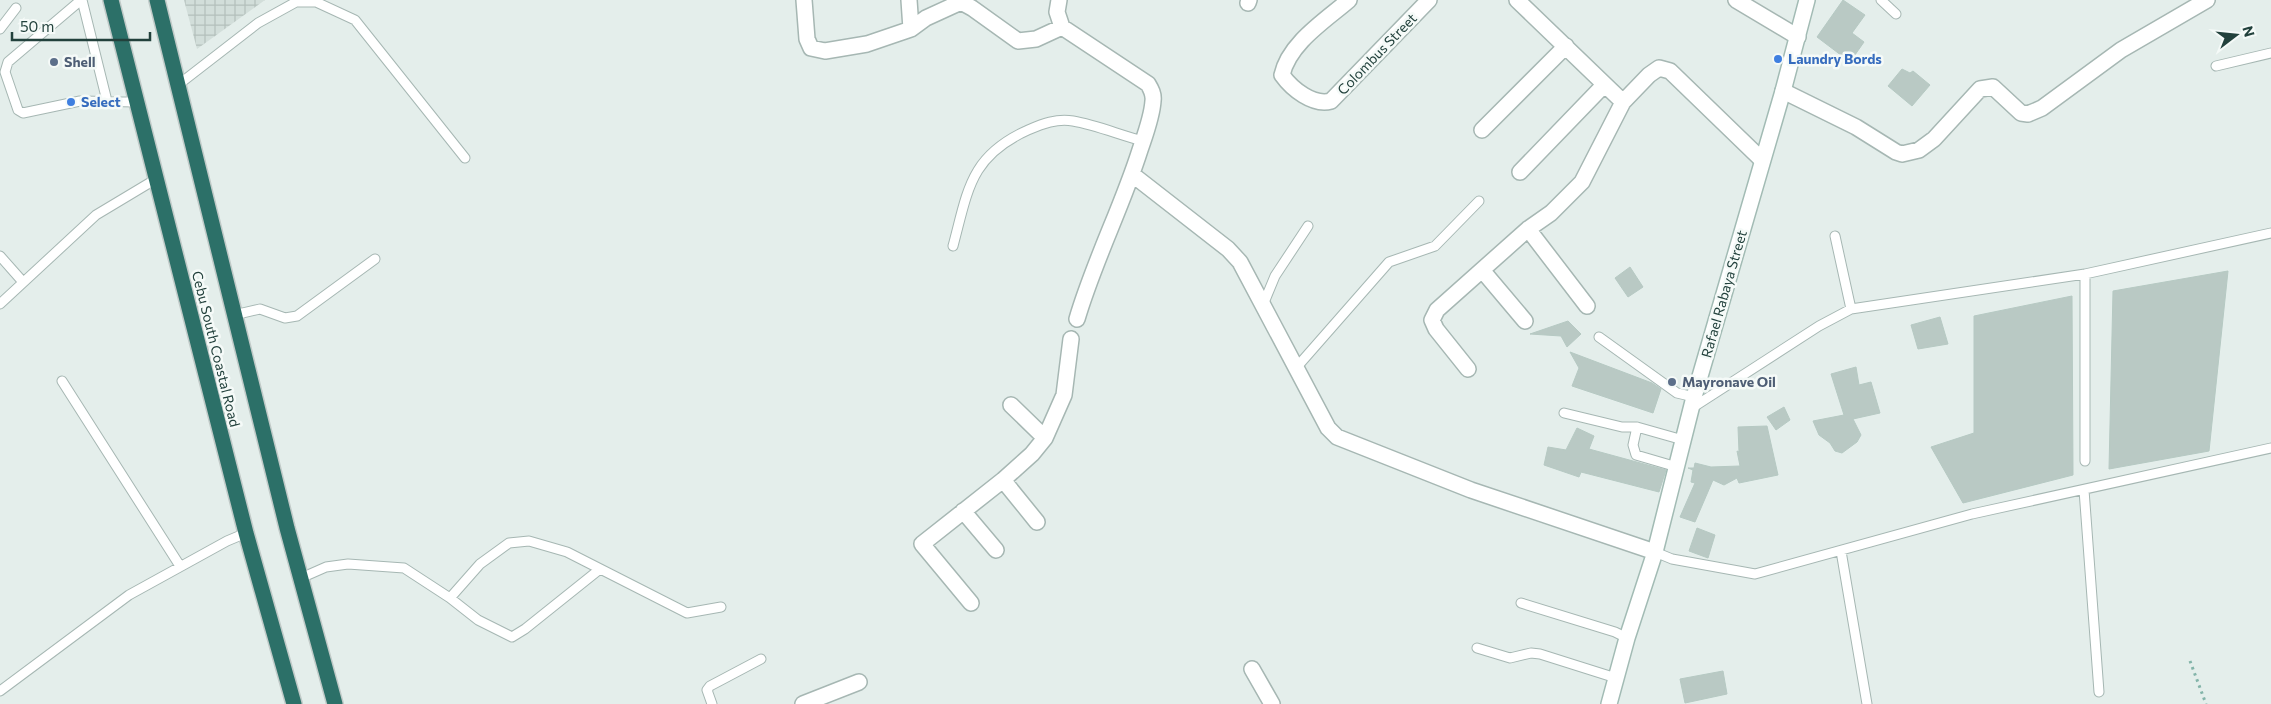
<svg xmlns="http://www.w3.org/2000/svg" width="2271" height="704" viewBox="0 0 2271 704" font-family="Commissioner,sans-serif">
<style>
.industrial{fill:url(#industrial-grid)}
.building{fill:#b9c9c4;stroke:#b6c9c3}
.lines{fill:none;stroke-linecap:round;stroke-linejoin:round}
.lane-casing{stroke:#a6b7b3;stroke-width:11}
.street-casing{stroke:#a6b7b3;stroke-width:18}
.secondary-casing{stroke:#a2bbb4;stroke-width:18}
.highway-casing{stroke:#c1cac8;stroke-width:18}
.path{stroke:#83b4a9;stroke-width:3;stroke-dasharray:2.5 4;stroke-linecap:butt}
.lane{stroke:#fff;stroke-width:9}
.street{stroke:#fff;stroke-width:15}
.secondary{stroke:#fff;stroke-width:15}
.highway{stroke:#2c7068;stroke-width:15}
.shop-dot{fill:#3f7fe0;stroke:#f5faf8;stroke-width:2}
.service-dot{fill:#5c6f8a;stroke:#f5faf8;stroke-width:2}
.labels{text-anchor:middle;stroke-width:5;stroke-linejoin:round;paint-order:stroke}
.street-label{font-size:14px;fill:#22413c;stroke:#f5faf8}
.shop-label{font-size:14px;font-weight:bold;fill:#366cbe;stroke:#f5faf8;text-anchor:start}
.service-label{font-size:14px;font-weight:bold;fill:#4e5e75;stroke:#f5faf8;text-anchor:start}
</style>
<defs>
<pattern id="industrial-grid" width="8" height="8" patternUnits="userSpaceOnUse" patternTransform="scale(1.25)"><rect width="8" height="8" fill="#d2deda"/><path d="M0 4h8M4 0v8" fill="none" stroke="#b4c0bc"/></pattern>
</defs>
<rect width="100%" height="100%" fill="#e4eeeb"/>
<path class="industrial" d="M184,0H265L197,49Z"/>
<path class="building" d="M1843,0L1865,15L1852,33L1864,42L1850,62L1817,37Z
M1902,69L1910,73L1913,71L1930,85L1912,106L1888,86Z
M1630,267L1643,287L1628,297L1615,278Z
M2228,271L2209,451L2109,469L2113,291Z
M2072,296L2073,475L1963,503L1931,447L1974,433V316Z
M1940,317L1948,344L1918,349L1911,325Z
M1568,321L1581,334L1567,347L1561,336L1530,334Z
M1570,352L1652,383L1661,389L1653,413L1572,386L1579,368Z
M1856,367L1859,385L1871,382L1880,413L1853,419L1861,435L1857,442L1842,453L1835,451L1830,443L1819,435L1813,421L1844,415L1831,374Z
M1784,407L1790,420L1776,430L1767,417Z
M1767,426L1778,475L1739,483L1737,478L1724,485L1713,480L1695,522L1680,517L1695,483L1691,482L1693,470L1688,468H1694L1695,463L1711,467L1740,466L1737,451L1739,452L1738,427Z
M1577,428L1594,436L1589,449L1666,470L1659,492L1581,472L1579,477L1544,465L1548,447L1566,450Z
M1697,528L1715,535L1708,558L1689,551Z
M1723,671L1727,694L1685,703L1680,679Z"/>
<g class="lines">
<defs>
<path id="lane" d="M81,0L8,62L5,72L18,110L23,113L80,101L137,102
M82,0L107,101
M1881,0L1896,14
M0,29L16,8
M2216,66L2271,53
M178,85L258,23L296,2H316L355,20L465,158
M1835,236L1851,309
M953,246C968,190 970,156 1028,130C1042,124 1057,118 1073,121C1096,125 1120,135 1143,141
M0,256L23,282
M0,304L96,215L156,179
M1263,305L1275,276L1308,226
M234,315L260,309L285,318L297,316L375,259
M1599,337L1677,393L1694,397
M1296,368L1389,262L1435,246L1479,201
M62,381L180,566
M1692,408L1819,326L1851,309L2085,274L2271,233
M1564,413L1622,427H1637L1683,440
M1637,427L1633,445L1636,455L1677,467
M2085,461V274
M2084,490L2099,692
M1841,551L1867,704
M1655,552L1672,559L1755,574L1972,514L2271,448
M301,578L326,567L348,564L404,568L450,598L480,564L509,543L529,541L567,552L687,613L721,607
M450,598L478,620L512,637L525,629L600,569
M1521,603L1615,632L1627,638
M1477,648L1510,658L1531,653L1540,654L1616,678
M0,691L129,595L227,541L246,533
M712,704L707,690L710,686L761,659"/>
<path id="street" d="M804,0L807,39L811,48L825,51L867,44L911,29L926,18L961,2L972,8L1018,41L1036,39L1062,27L1148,84C1151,89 1154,94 1153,101C1152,117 1145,135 1140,150C1122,207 1094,261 1077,319
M909,0L911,29
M1059,0L1057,12L1062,27
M1349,0C1326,20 1289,43 1282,75C1292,89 1313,106 1331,101L1429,0
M1517,0L1623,102
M1736,0L1798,37
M1248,3L1249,0
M1783,91L1856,127L1896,152L1902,154L1919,150L1934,139L1980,89L1993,87L2021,113L2028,114L2042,108L2121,50L2207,0
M1482,130L1566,46
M1520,172L1604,85
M1133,175L1228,249L1240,262L1328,428L1337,437L1471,490L1655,552
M1528,229L1587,306
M1482,270L1525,321
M1468,369L1436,329L1432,320L1437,310L1528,229L1551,213L1582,182L1623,102L1649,75L1659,68L1670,71L1762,160
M1011,405L1045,438
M1003,480L1037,522
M963,511L996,550
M971,603L922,544L1003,480L1032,454L1045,438L1064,395L1071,339
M1252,669L1272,704
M803,704L859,682"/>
<path id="secondary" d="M1609,704L1627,638L1655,552L1694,397L1783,91L1807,0"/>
<path id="highway" d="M111,0L246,533L294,704
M157,0L287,528L335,704"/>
</defs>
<use href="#lane" class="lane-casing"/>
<use href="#street" class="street-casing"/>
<use href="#secondary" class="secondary-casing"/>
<use href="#highway" class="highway-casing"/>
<path class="path" d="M2190,661L2206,704"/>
<use href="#lane" class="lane"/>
<use href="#street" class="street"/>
<use href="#secondary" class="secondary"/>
<use href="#highway" class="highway"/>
</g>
<g class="shop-dot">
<circle cx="1778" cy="59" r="5"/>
<circle cx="71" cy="102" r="5"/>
</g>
<g class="service-dot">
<circle cx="54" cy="62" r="5"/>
<circle cx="1672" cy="382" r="5"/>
</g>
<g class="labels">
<g class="street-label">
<text transform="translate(1377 54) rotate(-46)" y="5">Colombus Street</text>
<text transform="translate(1724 294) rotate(-74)" y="5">Rafael Rabaya Street</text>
<text transform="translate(216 349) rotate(76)" y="5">Cebu South Coastal Road</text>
</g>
<g class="shop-label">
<text x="1788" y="64">Laundry Bords</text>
<text x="81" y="107">Select</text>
</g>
<g class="service-label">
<text x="64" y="67">Shell</text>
<text x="1682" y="387">Mayronave Oil</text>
</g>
</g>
<g transform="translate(2236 35) rotate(74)" stroke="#f5faf8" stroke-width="4" paint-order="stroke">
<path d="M0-4L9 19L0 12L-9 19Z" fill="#22413c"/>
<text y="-8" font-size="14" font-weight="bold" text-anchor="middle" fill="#22413c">N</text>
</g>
<path d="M12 32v8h138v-8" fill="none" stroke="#22413c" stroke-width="2.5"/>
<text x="20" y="32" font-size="15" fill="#22413c" stroke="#f5faf8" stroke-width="4" paint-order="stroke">50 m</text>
</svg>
